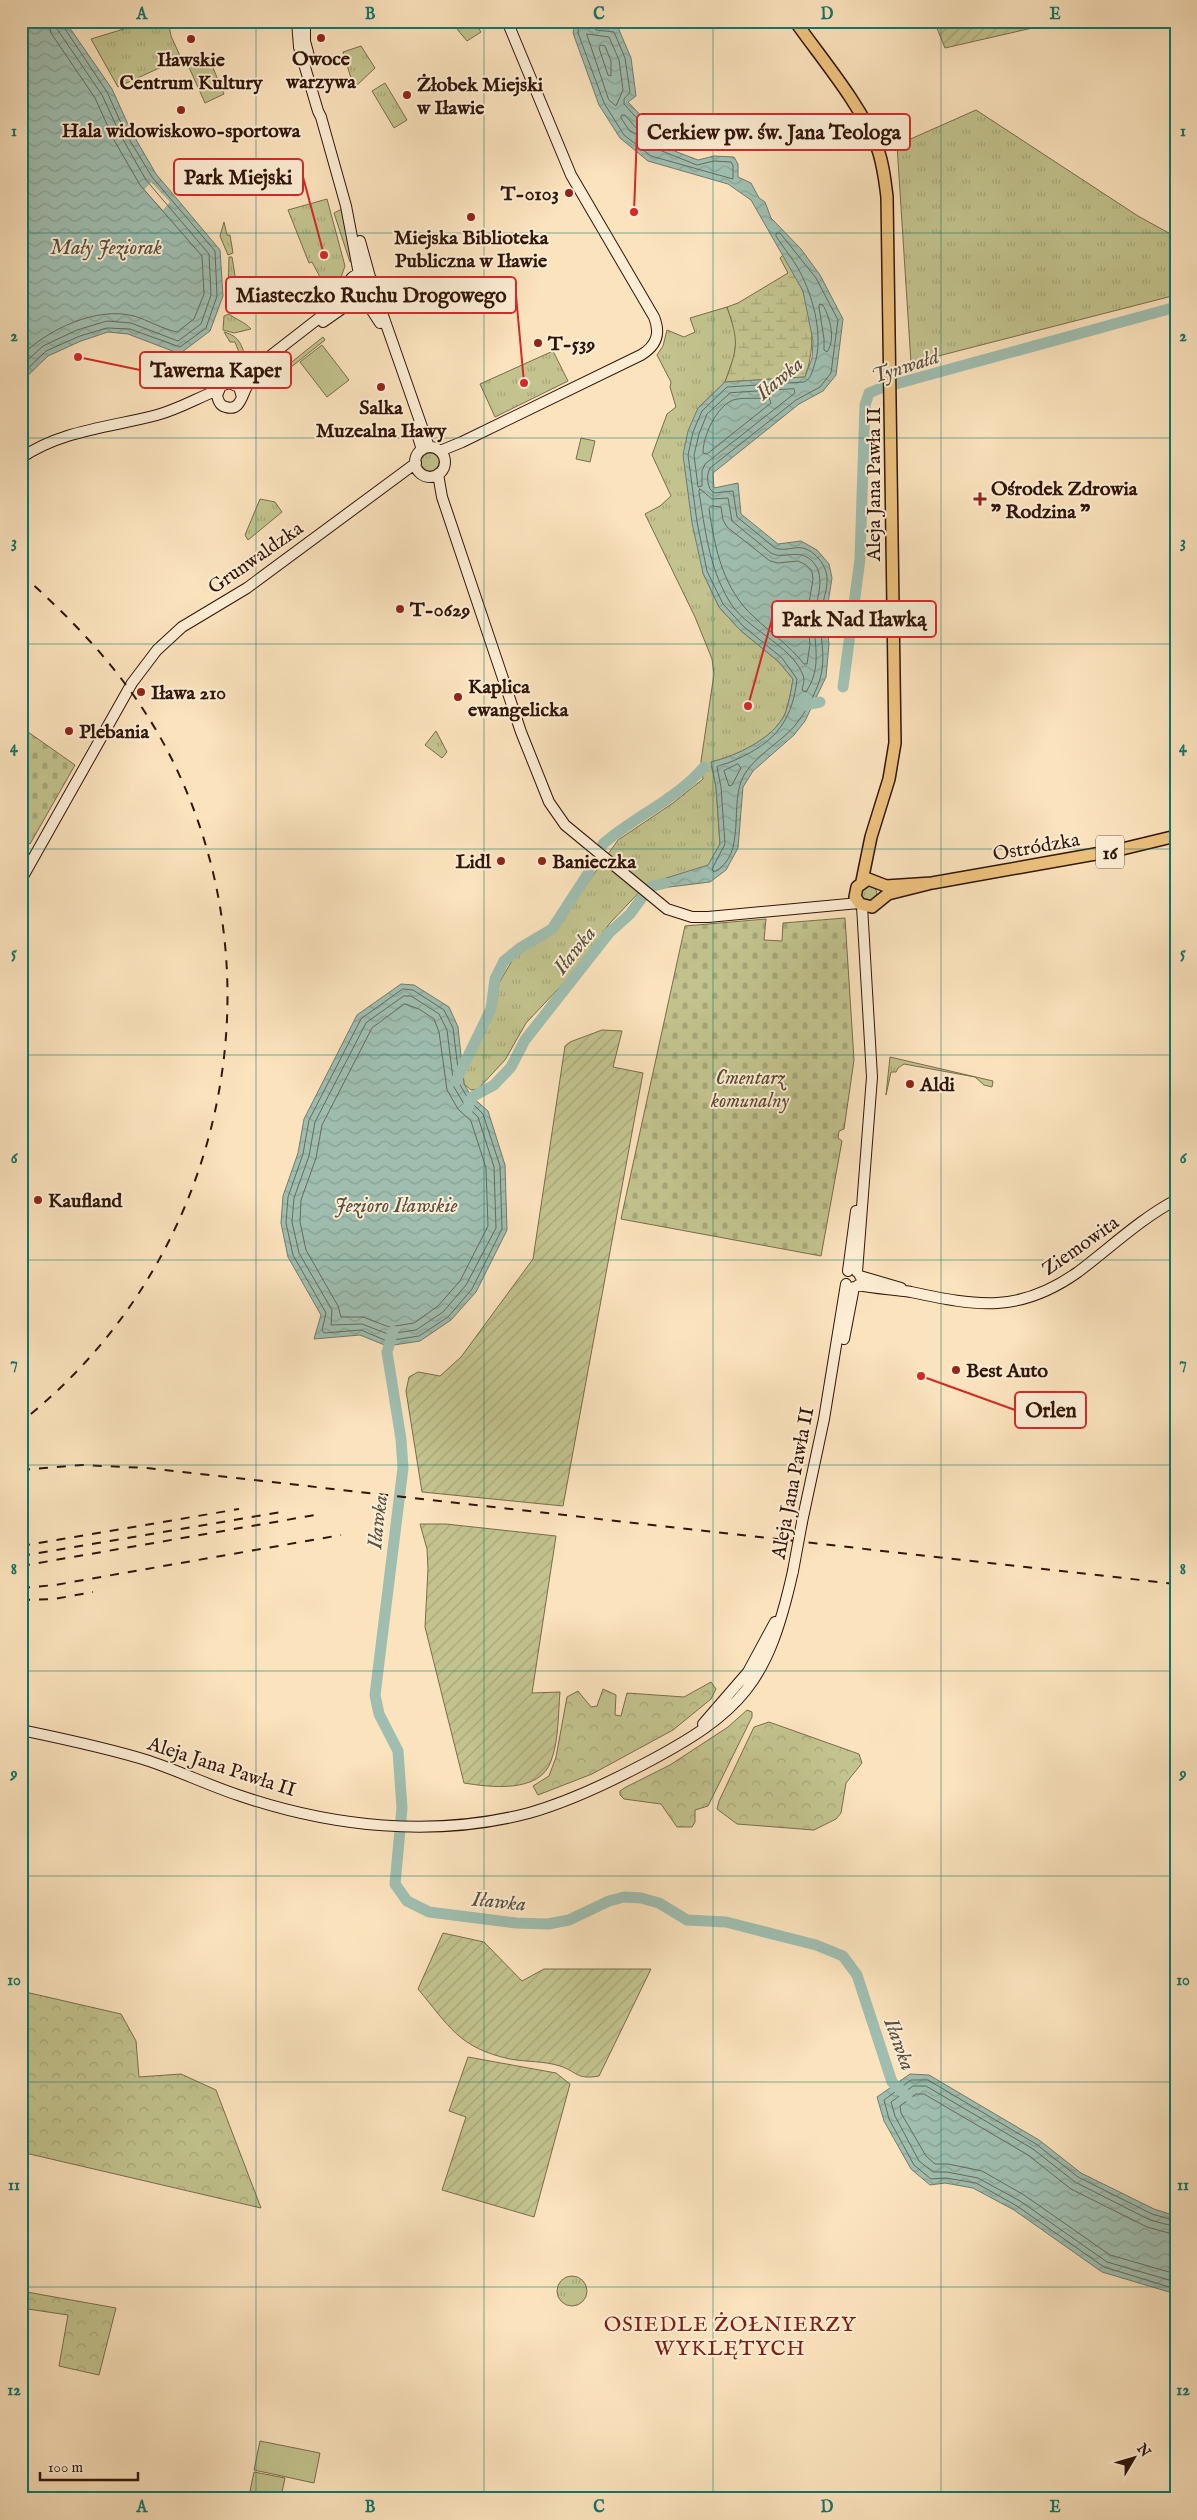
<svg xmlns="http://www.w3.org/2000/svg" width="1197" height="2520" viewBox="0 0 1197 2520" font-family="'IM FELL English',serif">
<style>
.grass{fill:url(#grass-tufts);stroke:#7a6c4c}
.forest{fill:url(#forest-crowns);stroke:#7a6c4c}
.wetland{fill:url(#wetland-marsh);stroke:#7a6c4c}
.cemetery{fill:url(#cemetery-stones);stroke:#7a6c4c}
.garden{fill:url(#garden-furrows);stroke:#7a6c4c}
.pitch{fill:#c2c38e;stroke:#7a6c4c}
.water{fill:url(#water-waves);stroke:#737a6d}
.pier{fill:#fbe3bd}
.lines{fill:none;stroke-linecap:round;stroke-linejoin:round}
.shore{stroke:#686a5c;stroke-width:1}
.river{stroke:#9fbeb0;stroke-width:11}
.secondary-casing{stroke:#311509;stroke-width:12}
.primary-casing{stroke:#311509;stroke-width:14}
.secondary{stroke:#fcedd4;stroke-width:10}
.primary{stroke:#eec27e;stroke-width:11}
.rail{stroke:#311509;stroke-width:2;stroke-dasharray:9 9;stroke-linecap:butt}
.secondary-bridge-casing{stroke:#311509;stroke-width:12;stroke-linecap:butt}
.secondary-bridge{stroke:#fcedd4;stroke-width:10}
.grid{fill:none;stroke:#0f766e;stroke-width:1;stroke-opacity:0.55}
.poi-dot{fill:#8f2418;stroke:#fcedd4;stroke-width:2}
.labels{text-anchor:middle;stroke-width:4;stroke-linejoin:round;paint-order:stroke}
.shield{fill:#fcedd4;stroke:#6e5646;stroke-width:1}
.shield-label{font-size:19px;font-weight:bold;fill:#311509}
.poi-label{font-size:20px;font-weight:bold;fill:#311509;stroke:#fcedd4;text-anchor:start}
.street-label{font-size:20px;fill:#311509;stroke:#fcedd4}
.park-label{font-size:20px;font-style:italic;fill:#5c4931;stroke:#fcedd4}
.water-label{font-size:21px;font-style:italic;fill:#585043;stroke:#fcedd4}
.neighbourhood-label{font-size:21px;letter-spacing:1px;fill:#7a1f14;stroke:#fcedd4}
.leader{fill:none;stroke:#d62828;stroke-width:2}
.callout-dot{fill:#d62828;stroke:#fcedd4;stroke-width:2}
.callout{fill:#fcedd4;stroke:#d62828;stroke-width:2}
.callout-label{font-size:21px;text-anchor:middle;font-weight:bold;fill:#311509}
.neatline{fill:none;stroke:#0f766e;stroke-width:2}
.grid-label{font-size:16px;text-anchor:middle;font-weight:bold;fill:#0f766e}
</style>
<defs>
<pattern id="grass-tufts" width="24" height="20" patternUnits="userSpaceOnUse" patternTransform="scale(1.25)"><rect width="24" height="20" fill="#c2c38e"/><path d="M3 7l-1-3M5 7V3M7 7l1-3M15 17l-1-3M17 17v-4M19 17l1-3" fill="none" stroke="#a7a779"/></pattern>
<pattern id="forest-crowns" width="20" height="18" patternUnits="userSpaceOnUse" patternTransform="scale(1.25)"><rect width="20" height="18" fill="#c2c38e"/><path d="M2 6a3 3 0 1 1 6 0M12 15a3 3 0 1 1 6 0" fill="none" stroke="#a7a779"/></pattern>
<pattern id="wetland-marsh" width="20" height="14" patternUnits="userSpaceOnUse" patternTransform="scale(1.25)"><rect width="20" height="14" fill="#c2c38e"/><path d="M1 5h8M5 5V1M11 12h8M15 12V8" fill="none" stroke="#a7a779"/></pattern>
<pattern id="cemetery-stones" width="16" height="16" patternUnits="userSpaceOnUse" patternTransform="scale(1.25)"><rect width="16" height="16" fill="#c2c38e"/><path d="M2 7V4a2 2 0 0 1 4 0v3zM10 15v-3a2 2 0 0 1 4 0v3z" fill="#a7a779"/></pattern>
<pattern id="garden-furrows" width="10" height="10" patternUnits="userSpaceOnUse" patternTransform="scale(1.25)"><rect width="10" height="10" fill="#c2c38e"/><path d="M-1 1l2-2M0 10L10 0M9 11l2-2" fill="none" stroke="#a7a779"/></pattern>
<pattern id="water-waves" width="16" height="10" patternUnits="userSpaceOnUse" patternTransform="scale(1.25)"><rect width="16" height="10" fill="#9fbeb0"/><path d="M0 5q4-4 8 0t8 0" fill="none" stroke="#89a296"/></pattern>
</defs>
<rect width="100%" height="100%" fill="#fbe3bd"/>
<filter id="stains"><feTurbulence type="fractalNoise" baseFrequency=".004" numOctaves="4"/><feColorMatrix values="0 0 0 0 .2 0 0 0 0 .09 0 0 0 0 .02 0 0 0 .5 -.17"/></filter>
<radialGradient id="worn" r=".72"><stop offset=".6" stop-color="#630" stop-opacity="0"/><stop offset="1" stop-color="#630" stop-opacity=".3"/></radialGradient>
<path class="grass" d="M150,21H168L171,36L181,58L118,87L91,39Z
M467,21H474L481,32L467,41L457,29Z
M361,46L375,68L354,88L343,52Z
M385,83L407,120L394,128L372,91Z
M976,110L1138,216L1176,237V295L911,363L897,145Z
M327,199L345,266L334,297L320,309V277L312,262L309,263L288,210Z
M342,209L355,260L350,262L334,213Z
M224,222L227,235H230L233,253L228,255L220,236Z
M229,257H232L237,288L233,292L234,297L230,300L228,298Z
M727,307L737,334L734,357L725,382L698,408L703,573L719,607L740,630L779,662L793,679C791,691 789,703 785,714C773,739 736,756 711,762L716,787L720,844L708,866L647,884L610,923L577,969L526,1023L505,1060L478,1089L471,1090L464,1084L463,1072L480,1042L496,1006L499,983L513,959L555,929L618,840L673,803L703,779L701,761L714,674L712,659L695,617L645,514L660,506L671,496L652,455L667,414L676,407L670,387L671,382L657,355L663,346L667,330L684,337L695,332L690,318Z
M229,314C237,320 245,322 251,329L234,333L223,330L224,316Z
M224,332C240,336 243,347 246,362L240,367L238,362L242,360L235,342H230Z
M553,351L568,381L495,417L480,384Z
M421 462a9 9 0 1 1 18 0a9 9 0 1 1-18 0Z
M260,499L275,502L282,512L248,540L245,535Z
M436,731L447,752L442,758L425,745Z
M861 894a8 8 0 1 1 16 0a8 8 0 1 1-16 0Z
M890,1057L993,1081L992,1087L984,1085L975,1077L904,1064L898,1068L896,1072H891L886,1095Z
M557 2291a15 15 0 1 1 30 0a15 15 0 1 1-30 0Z"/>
<path class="forest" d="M711,1682L716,1689L711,1699L673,1730L592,1774L538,1795L533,1786L549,1776L556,1757L567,1697L578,1691L591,1707L597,1706L603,1689L616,1695L615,1715L621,1716L627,1693L684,1697Z
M747,1710L752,1712V1717L708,1806L695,1810V1822L692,1827H677L661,1804L624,1799L620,1795V1791L626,1787L670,1765L728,1727Z
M769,1722L859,1754L862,1763L846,1783L841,1813L836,1819L814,1830L737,1824L717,1809L719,1801L754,1727Z
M21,1991L121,2014L136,2041L139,2077L181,2074L216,2090L261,2208L21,2152Z
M21,2291L116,2308L99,2375L59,2366L68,2315L21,2308Z"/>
<path class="wetland" d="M783,255C809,291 820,336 805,377L725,382C738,347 739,342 727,307L738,303L788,273L780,258Z"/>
<path class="cemetery" d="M21,727L75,765L30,844L21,837Z
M845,918L854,1060L844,1129L839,1131L838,1138L842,1141L821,1256L621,1219L685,926L766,919L764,940L782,941L783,923Z"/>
<path class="garden" d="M934,21H1063L945,48Z
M602,1030L622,1031L613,1067L643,1073L563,1506L422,1492L406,1391L409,1377L418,1372L440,1376L461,1357L533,1259L565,1046L570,1042Z
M420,1524H446L556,1536L532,1693L560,1692C558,1714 559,1740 551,1761C540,1794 489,1787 464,1783L425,1627L428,1569L427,1549Z
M443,1933L484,1942L522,1981L544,1969H651L599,2076C576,2080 578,2072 560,2066C545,2061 526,2062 510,2059C459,2048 449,2026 418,1989Z
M468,2057L556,2073L570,2084L534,2217L442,2190L466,2117L449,2111Z"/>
<path class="pitch" d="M208,56L224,94L205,103L188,65Z
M323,337L325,340L275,380L273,377Z
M322,345L349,380L327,397L300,362Z
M581,438L595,441L590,462L576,459Z
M260,2441L320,2453L314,2483L254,2470Z
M254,2472L285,2478L281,2497L250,2491Z"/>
<path class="water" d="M21,21H65L112,89L131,131L156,174L220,250L223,296L210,331L182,352H175L128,334L108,332L81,341L48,356L21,382Z
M575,21H596L599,26L617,25L631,58L636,96L628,102L647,122L659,145L698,160L714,156L734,157L738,164V177L751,183L759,198L765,202L771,218L801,249L820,275L843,319L836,375L823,391L799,404L713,473L714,488L738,483L741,514L778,544L801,541L817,550L829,564L832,578L826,616L829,644L826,677L805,721L794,735L753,771L743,787L738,848L726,870L710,882L653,889L647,884L708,865L720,844L716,787L711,762C736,756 773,739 785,714C789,703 791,691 793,679L779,662L740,630L719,607L703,573L692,523L683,455L688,431L698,408L725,382L805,377L812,358L813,341L803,291L751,200L728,184L648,161L620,138L599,105L573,33Z
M401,984L414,985L449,1007L458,1027L464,1084L472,1097L488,1111L505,1165L507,1230L476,1292L451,1320L420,1341L387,1346L360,1335L314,1339L321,1315L288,1257L281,1223L283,1196L298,1153L304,1119L357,1015Z
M910,2074L929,2075L1039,2140L1081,2173L1154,2209L1176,2216V2294L1102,2272L1014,2210L973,2188L945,2183L930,2185L911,2169L884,2121L877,2097Z"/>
<path class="pier" d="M151,182L170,202L163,210L144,190Z"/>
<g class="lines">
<path class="shore" d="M579,21L578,33L604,103L624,135L651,156L733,179V165L731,162L714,161L697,165L657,149L643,125L624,104V99L630,92L625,58L614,32L596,30L592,21
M587,34L609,37L619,60L623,90L616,106L609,100Z
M601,45L605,46L611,61V76L608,75L599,48Z
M622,115H625L637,129L639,136L629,130L621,118Z
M777,233H780L816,278L838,320L831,373L820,387L796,400L710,468C706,475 707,489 714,493L733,491L737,517L775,548C789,553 799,541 814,554C821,560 826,568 827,577C828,589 822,602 821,614C819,634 826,655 821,675C818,688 808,708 800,719C785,741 758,752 744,775C728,803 748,855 714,872L712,869L725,844L721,787L717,767C720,765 724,764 728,763C770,746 792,726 797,679L782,658L743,626L723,604L707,571L697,522L688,455L693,432L702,411L727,387L804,382C811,379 812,372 814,366C825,336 812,291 796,265C790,255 782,246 776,236Z
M820,304L823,305C830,318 836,339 827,352L824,350V339L819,307Z
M21,356C47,330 96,306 134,316C148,320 162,329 177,332L194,319L204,294L202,256L140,185L114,140L95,98L51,33L48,21
M21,366L43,346L77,330L107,321L131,323L178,341L201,324L211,295L209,254L146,180L121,136L102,95L57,29L56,21
M21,375L46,351L80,336L107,328L130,329L180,347L206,328L217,296L215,251L152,177L126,134L107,92L63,26L62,21
M794,389L795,393L705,464L702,471V486L698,487L694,455L699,434L707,414L730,393Z
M769,398L771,403L707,454L703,453C703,436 716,407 733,400C743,397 759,399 769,398Z
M700,489L712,499L728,498L732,521L771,553C784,560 798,548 811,560C827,575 817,595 815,614C812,643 824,664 806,692L802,690C803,685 805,680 803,675C791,644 744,629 728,599C709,566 705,529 699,492Z
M712,506L721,507L723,520L727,527L770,561L778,563L798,561L806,565L812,572L813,579L807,615L810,644L807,664H804C789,645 771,633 754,617C723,589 715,549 709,509Z
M738,764L741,768L732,785L729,786L724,771Z
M403,989L413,990L444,1010L453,1028L460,1085L469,1100L483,1114L500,1166L502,1229L472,1289L448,1317L419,1336L387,1341L361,1330L324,1333L322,1330L326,1313L293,1255L286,1223L288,1197L303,1154L309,1120L361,1019Z
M404,996H411L439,1014L447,1030L454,1087L464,1104L478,1117L494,1167L496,1228L466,1285L443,1312L416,1330L388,1334L362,1324L331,1325L332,1310L299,1253L292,1222L294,1198L309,1156L315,1122L366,1023Z
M405,1004L419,1009L434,1019L439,1032L447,1090L458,1109L471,1121L486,1168L488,1226L460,1281L438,1306L414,1323L389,1327L363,1317H341L338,1306L306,1250L300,1222L301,1200L316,1158L322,1125L372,1028Z
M1176,2221L1152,2214L1078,2177L1036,2144L928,2080H911L884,2100L889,2119L914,2165L931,2179L946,2178L976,2183L1017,2206L1104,2267L1176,2289
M1176,2227L1150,2220L1075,2182L1033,2149L926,2086H913L891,2102L895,2116L919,2161L933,2172H947L978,2178L1020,2201L1107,2262L1176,2282
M1176,2235L1147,2227L1071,2189L1028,2155L924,2094H916L900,2106L901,2113L926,2156L935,2164H948L982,2171L1024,2195L1110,2255L1176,2274"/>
<path class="river" d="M843,687L860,559L865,405L869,393L881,388L1176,307
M801,706L820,702
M603,844C635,816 676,800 704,767
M456,1081L491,1009L495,979L504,961L520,948L552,929L589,872
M467,1109L472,1097L494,1085L511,1067L525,1040L609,933L630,914L650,887L665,883
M393,1331L387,1352L401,1439L403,1468L375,1695L379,1714L398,1751L402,1808L395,1884L407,1901L429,1912L516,1923L548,1924L569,1920L609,1901L624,1897L641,1898L659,1903L687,1920L726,1922L816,1945L843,1956L857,1975L892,2082L907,2096"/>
<defs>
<path id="secondary" d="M297,21L299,47L318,111L321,117L346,206L359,274
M305,21V41L310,60
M360,241L370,277
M348 287a13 13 0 1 1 26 0a13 13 0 1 1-26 0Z
M373,295L379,304L429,447
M365,300L380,323
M323,322L356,299
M234,384L350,294
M242,397L239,387L229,383L221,386L217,395C218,401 220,406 226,407C241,412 242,393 248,385C253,377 259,371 264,362
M415,427L422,450
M415 462a15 15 0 1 1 30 0a15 15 0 1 1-30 0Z
M440,451L462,442L641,355C656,346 661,334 654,317L571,175L507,21
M21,458C61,430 112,427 157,415C179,409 197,398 218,390
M438,474L442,497L521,732L549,802L565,825L667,909L692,917H708L859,903
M21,880L132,683L157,650L182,627L247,588L416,463
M848,1271L856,1211
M857,1272L872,1077L862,906
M860,1276L901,1288
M858,1285C875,1289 893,1289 911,1292C977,1306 1019,1314 1078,1272C1110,1248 1140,1219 1176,1200
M844,1339L854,1287
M802,1522L824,1419L846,1284
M703,1724L748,1672L775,1622
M21,1730C64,1739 108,1748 149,1761C179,1771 208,1785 238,1795C331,1827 434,1838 529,1813C568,1802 606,1784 642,1765C743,1712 768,1683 793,1571"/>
<path id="primary" d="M795,21C821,58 862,106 877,147C883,163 885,180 887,197L895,743L889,779L871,837L862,881
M932,883L888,894L872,907L860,904L855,897L857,887L868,879L886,886L932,883L1118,850L1176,836"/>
</defs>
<use href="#secondary" class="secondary-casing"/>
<use href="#primary" class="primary-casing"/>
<use href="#secondary" class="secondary"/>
<use href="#primary" class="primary"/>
<path class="rail" d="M21,574C78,624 129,679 165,746C288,976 224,1262 21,1422
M21,1470L82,1465L147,1468L1176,1584
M21,1546L239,1509
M21,1556L281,1512
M21,1566L321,1514
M21,1588L55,1585L341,1535
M21,1600L54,1599L93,1592"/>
<defs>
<path id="secondary-bridge" d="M793,1571L802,1522"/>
</defs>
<use href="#secondary-bridge" class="secondary-bridge-casing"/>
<use href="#secondary-bridge" class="secondary-bridge"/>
</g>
<path class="grid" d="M256,21V2499M484,21V2499M713,21V2499M941,21V2499M21,233H1176M21,438H1176M21,644H1176M21,849H1176M21,1055H1176M21,1260H1176M21,1465H1176M21,1671H1176M21,1876H1176M21,2082H1176M21,2287H1176"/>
<g class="poi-dot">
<circle cx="321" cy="38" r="5"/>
<circle cx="191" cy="39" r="5"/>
<circle cx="407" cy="95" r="5"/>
<circle cx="181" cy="110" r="5"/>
<circle cx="569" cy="193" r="5"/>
<circle cx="471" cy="217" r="5"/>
<circle cx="538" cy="343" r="5"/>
<circle cx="381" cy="387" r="5"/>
<path d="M977.5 491.5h5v5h5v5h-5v5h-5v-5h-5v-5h5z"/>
<circle cx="400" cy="609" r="5"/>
<circle cx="141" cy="692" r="5"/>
<circle cx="458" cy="697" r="5"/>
<circle cx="69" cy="731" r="5"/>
<circle cx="501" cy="861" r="5"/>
<circle cx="542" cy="861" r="5"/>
<circle cx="910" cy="1084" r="5"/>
<circle cx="38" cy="1200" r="5"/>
<circle cx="956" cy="1370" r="5"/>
</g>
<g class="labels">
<rect class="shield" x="1096" y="835.5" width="28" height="33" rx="4"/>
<g class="shield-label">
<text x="1110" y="859">16</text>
</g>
<g class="poi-label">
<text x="321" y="65" text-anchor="middle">Owoce<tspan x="321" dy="23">warzywa</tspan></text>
<text x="191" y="66" text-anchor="middle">Iławskie<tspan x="191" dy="23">Centrum Kultury</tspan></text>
<text x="417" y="91">Żłobek Miejski<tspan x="417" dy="23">w Iławie</tspan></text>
<text x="181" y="137" text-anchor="middle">Hala widowiskowo-sportowa</text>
<text x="559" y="200" text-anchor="end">T-0103</text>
<text x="471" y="244" text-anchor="middle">Miejska Biblioteka<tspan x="471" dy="23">Publiczna w Iławie</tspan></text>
<text x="548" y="350">T-539</text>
<text x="381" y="414" text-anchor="middle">Salka<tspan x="381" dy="23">Muzealna Iławy</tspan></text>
<text x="991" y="495">Ośrodek Zdrowia<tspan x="991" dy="23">" Rodzina "</tspan></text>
<text x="410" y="616">T-0629</text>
<text x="468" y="693">Kaplica<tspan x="468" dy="23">ewangelicka</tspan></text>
<text x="151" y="699">Iława 210</text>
<text x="79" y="738">Plebania</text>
<text x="491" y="868" text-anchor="end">Lidl</text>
<text x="552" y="868">Banieczka</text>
<text x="920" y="1091">Aldi</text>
<text x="48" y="1207">Kaufland</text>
<text x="966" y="1377">Best Auto</text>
</g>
<g class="street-label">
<text transform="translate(873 484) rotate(-90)" y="7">Aleja Jana Pawła II</text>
<text transform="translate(255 557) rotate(-35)" y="7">Grunwaldzka</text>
<text transform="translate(1036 846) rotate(-10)" y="7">Ostródzka</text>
<text transform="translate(1080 1245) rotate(-35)" y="7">Ziemowita</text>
<text transform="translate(792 1483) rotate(-79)" y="7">Aleja Jana Pawła II</text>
<text transform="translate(222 1766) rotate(18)" y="7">Aleja Jana Pawła II</text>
</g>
<g class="park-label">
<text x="750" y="1084">Cmentarz<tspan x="750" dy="23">komunalny</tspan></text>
</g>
<g class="water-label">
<text x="106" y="254">Mały Jeziorak</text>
<text transform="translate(905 366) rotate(-18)" y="7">Tynwałd</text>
<text transform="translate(779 378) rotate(-40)" y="7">Iławka</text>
<text transform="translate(574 950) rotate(-51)" y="7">Iławka</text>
<text x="396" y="1212">Jezioro Iławskie</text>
<text transform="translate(377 1522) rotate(-83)" y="7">Iławka</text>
<text transform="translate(499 1901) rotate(6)" y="7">Iławka</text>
<text transform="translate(900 2044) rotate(70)" y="7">Iławka</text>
</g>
<g class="neighbourhood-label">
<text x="730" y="2331">OSIEDLE ŻOŁNIERZY<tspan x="730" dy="24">WYKLĘTYCH</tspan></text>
</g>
</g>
<path class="leader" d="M634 212L637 132M324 255L303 177M524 383L516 295M78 357L140 370M748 706L772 619M921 1376L1015 1410"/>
<g class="callout-dot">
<circle cx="634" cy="212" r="5"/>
<circle cx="324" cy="255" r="5"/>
<circle cx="524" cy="383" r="5"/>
<circle cx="78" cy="357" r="5"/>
<circle cx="748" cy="706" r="5"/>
<circle cx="921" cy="1376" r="5"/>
</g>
<g class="callout">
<rect x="637" y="114" width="273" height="36" rx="5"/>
<rect x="174" y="159" width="129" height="36" rx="5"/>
<rect x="226" y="277" width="290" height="36" rx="5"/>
<rect x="140" y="352" width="151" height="36" rx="5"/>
<rect x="772" y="601" width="164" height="36" rx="5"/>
<rect x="1015" y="1392" width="71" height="36" rx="5"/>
</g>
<g class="callout-label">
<text x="774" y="139">Cerkiew pw. św. Jana Teologa</text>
<text x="238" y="184">Park Miejski</text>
<text x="371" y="302">Miasteczko Ruchu Drogowego</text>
<text x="216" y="377">Tawerna Kaper</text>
<text x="854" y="626">Park Nad Iławką</text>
<text x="1051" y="1417">Orlen</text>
</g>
<rect width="1197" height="2520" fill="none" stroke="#fbe3bd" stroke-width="55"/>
<g transform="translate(1134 2458) rotate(52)" stroke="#fcedd4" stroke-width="4" paint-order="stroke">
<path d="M0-4L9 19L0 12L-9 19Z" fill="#311509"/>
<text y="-8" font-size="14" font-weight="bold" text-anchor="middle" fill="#311509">N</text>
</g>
<path d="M40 2472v8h98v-8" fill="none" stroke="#311509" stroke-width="2.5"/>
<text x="48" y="2472" font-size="15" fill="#311509" stroke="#fcedd4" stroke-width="4" paint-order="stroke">100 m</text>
<rect x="28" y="28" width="1142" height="2464" class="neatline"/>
<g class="grid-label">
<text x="142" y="19">A</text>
<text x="370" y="19">B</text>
<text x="599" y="19">C</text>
<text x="827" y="19">D</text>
<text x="1055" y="19">E</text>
<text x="14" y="136">1</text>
<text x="1183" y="136">1</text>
<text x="14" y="341">2</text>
<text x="1183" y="341">2</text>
<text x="14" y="547">3</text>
<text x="1183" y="547">3</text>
<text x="14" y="752">4</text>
<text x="1183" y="752">4</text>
<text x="14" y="958">5</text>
<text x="1183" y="958">5</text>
<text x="14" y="1163">6</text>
<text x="1183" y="1163">6</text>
<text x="14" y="1368">7</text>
<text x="1183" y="1368">7</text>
<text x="14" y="1574">8</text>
<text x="1183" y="1574">8</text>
<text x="14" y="1779">9</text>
<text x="1183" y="1779">9</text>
<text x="14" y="1985">10</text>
<text x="1183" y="1985">10</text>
<text x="14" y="2190">11</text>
<text x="1183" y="2190">11</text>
<text x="14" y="2395">12</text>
<text x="1183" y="2395">12</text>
<text x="142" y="2512">A</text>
<text x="370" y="2512">B</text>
<text x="599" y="2512">C</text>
<text x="827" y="2512">D</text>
<text x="1055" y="2512">E</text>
</g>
<rect width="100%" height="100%" filter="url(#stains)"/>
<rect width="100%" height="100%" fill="url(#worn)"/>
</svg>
